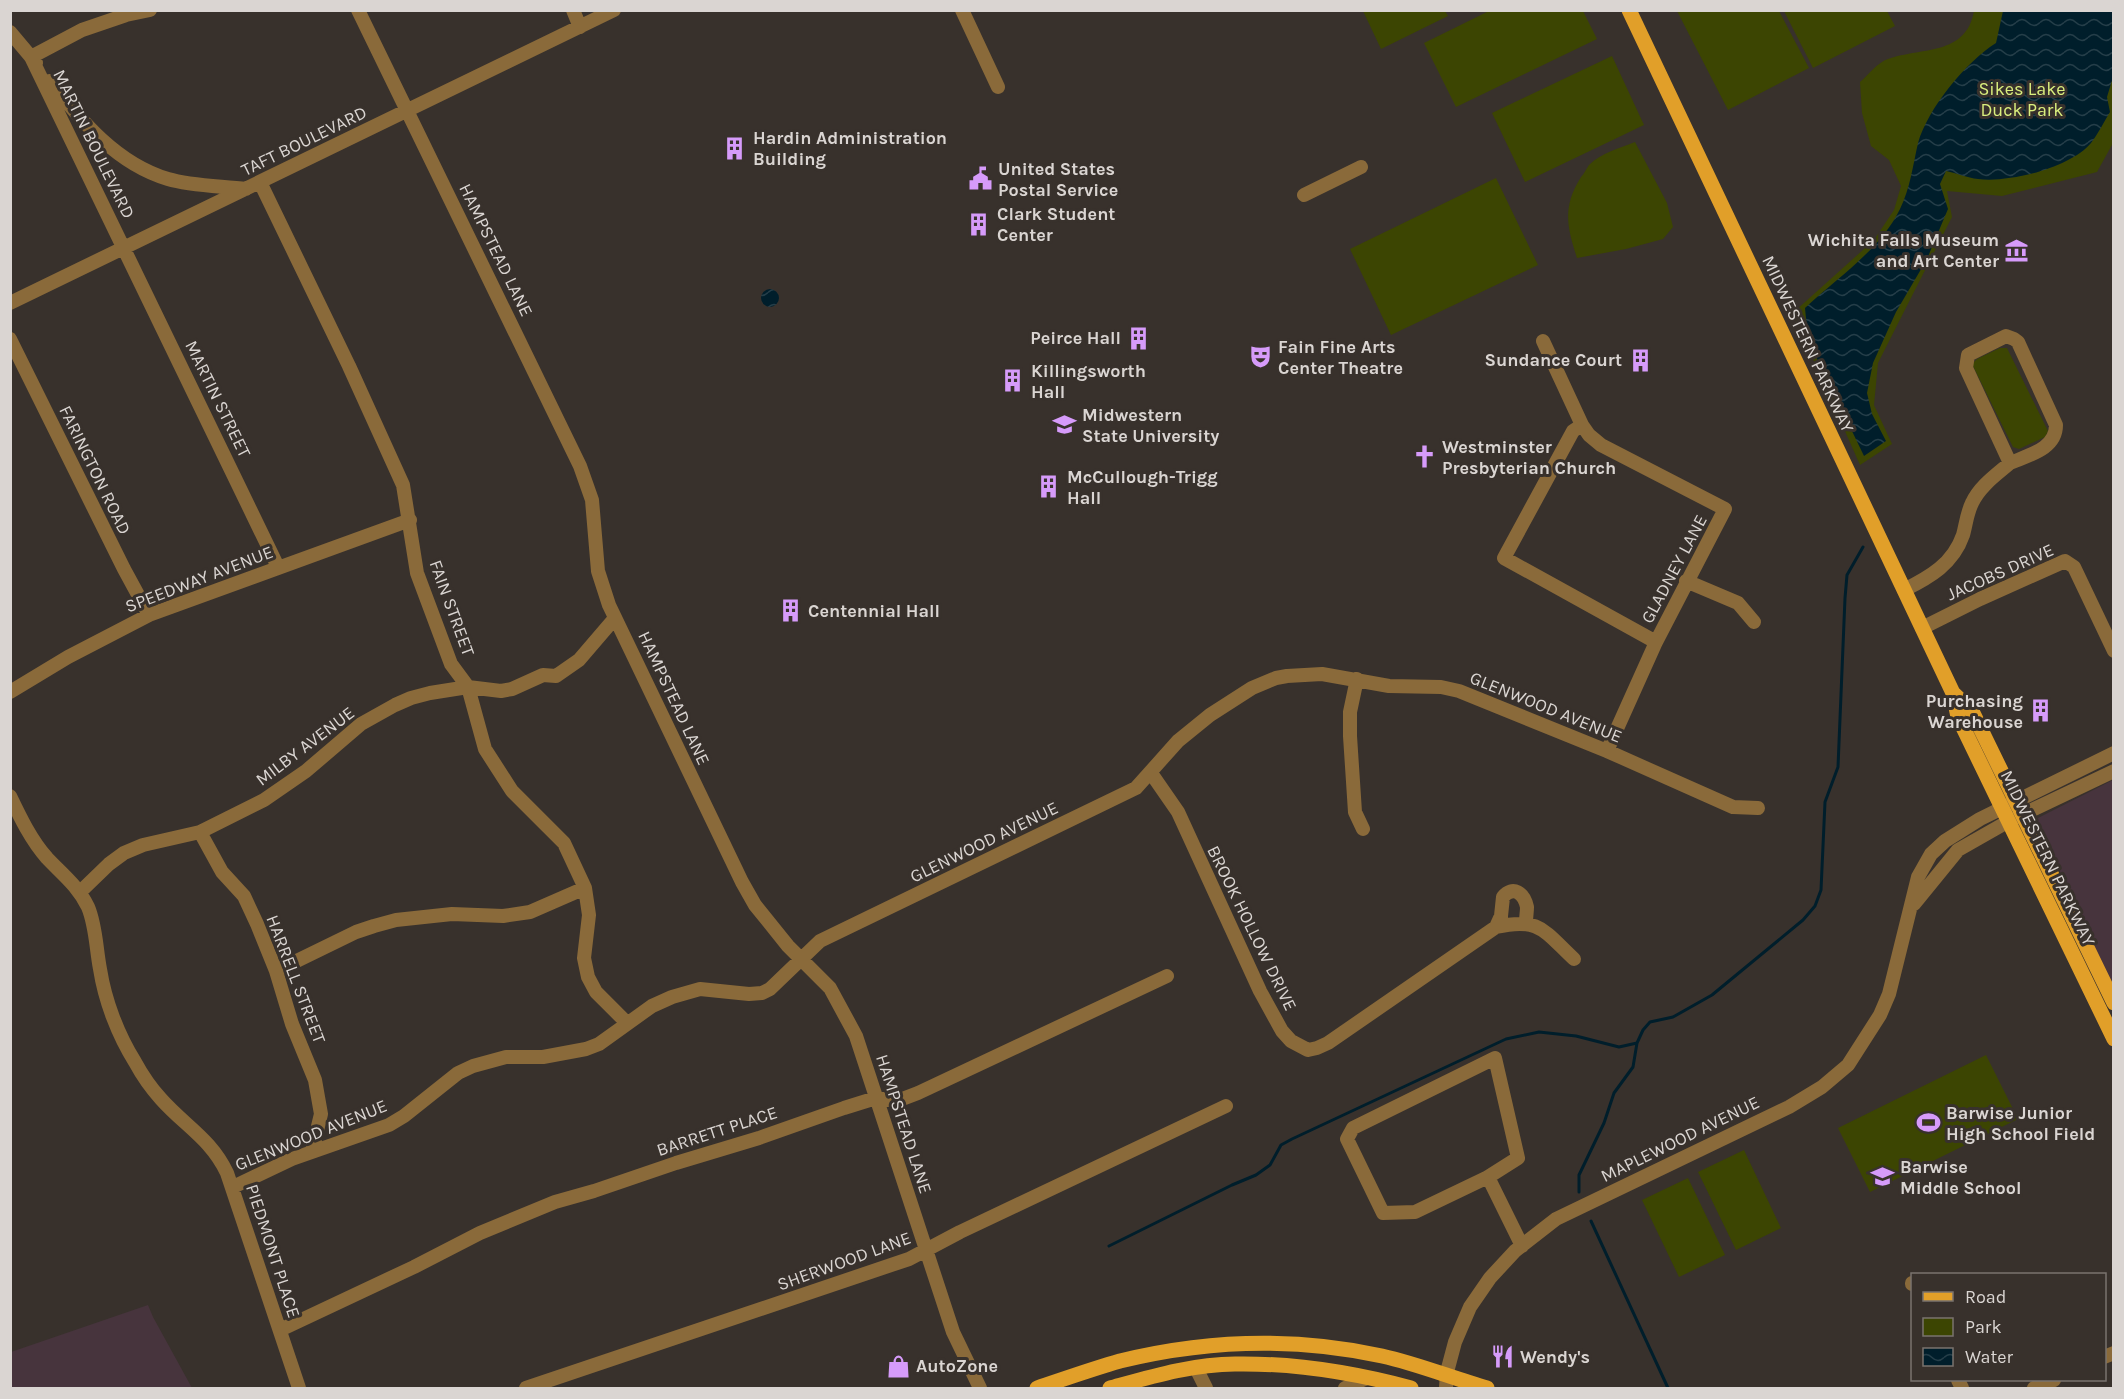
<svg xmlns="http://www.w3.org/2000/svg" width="2124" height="1399" viewBox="0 0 2124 1399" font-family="Karla,sans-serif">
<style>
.commercial{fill:#47343d}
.green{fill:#3c4502}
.water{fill:url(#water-waves)}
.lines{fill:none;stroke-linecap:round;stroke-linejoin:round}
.stream{stroke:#001e2b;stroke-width:3}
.minor{stroke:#8a6a3a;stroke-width:14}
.major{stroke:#e19f29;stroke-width:15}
.labels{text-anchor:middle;stroke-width:6;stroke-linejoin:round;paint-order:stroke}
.park-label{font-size:18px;fill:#daef7e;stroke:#38312c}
.poi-label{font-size:18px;font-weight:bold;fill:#dad5d2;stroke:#38312c;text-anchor:start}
.street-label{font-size:18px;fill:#dad5d2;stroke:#38312c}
</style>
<defs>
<pattern id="water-waves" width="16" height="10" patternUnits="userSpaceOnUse" patternTransform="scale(1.5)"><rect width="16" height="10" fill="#001e2b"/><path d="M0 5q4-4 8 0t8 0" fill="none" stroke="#253e49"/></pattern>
</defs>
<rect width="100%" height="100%" fill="#38312c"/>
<path class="commercial" d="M2113,780V988L2036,819Z
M148,1305L153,1317L192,1388H11V1352Z"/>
<path class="green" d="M1491,10L1583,11L1597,39L1456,107L1424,43Z
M1363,11H1445L1448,16L1381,49Z
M1677,11H1779L1809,68L1728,110Z
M1784,11H1887L1895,26L1813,68Z
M1974,11H2113V143L2097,172L2002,196L1947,191L1952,217L1878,363L1874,405L1892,444L1860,465L1796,321L1795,311L1874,240L1894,210L1901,186L1889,160L1871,146L1862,113L1860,82C1868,75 1878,62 1888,59C1922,47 1966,56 1974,11Z
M1612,56L1644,125L1525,182L1492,113Z
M1635,142L1667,203L1673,227L1663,239L1626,249L1577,258C1567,227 1562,207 1581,177C1584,174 1586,169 1589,165C1601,153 1620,148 1635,142Z
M1496,178L1538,265L1391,335L1350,249Z
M2000,348H2007L2048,431L2045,437L2019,449L2013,447L1972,364L1977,359Z
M1986,1055L2018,1119L1870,1192L1838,1128Z
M1744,1150L1781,1228L1736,1250L1698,1172Z
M1688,1178L1725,1255L1679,1277L1642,1200Z"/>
<path class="water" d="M2003,11H2113V77L2107,97L2110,112C2104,122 2098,134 2091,143C2070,168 2009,183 1978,179C1967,178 1957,173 1946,171L1940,184L1948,209L1927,259L1896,312L1873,363L1867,393L1872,414L1886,441L1864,456L1808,340L1805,308C1838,277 1880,250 1900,209C1910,189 1913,165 1918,143C1928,108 1966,62 1996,43Z
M761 298a9 9 0 1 1 18 0a9 9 0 1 1-18 0Z"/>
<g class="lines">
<path class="stream" d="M1579,1192V1175L1604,1123L1614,1093L1633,1067L1637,1043L1643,1030L1650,1022L1673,1017L1712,995L1803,920L1815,906L1821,890L1825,802L1838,767L1845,598L1847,575L1863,547
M1591,1221L1668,1388
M1109,1246L1232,1185L1256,1175L1270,1165L1281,1145L1292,1139L1506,1039L1539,1032L1576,1036L1619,1047L1637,1043"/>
<path class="minor" d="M358,10L580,466L592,500L598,571L609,605L742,882L755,905L788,946L830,988L856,1036L953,1332L980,1388
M573,10L580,27
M962,10L998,87
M10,32L31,57L278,567
M36,63L31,57L82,30L126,15L150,10
M50,81C81,121 117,164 168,179C191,186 222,186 246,189
M260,182L349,366L403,485L417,573L451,664L468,687L485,749L512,791L564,843L585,888L589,915L584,958L588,977L596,992L627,1023
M1304,195L1361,167
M10,303L614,10
M2006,336L2014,339L2018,342L2056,425C2056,449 2029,455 2010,463L1966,368L1968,355Z
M10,339L124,569L149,615
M1543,341L1582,425L1589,435L1601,445L1725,509L1656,642L1607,751
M1582,425L1573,431L1504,558L1656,642
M1686,581L1738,603L1754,622
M1904,590C1930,577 1953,564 1963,535C1966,524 1967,513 1972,503C1980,486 1996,475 2010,463
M1922,628L1980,599L2065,561L2074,567L2114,651
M1357,679L1350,712V736L1355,812L1363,829
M10,692L68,657L149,615L410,520
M1151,773L1178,812L1260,991L1282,1031L1291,1041L1308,1050L1317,1048L1328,1043L1496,927C1540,917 1544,931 1574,959
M10,796C20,817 31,840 47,858C62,874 78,886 88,907C96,926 96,948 100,969C105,1001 118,1035 135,1062C142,1075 151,1088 161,1099C185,1126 211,1139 227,1173L299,1388
M200,832L222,872L244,896L257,924L276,971L292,1024L315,1080L321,1114L312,1151
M80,892L109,864L124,853L143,845L200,832L264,800L306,771L361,724L395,705L411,698L430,693L468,687L501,691L512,689L543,675L556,676L579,660L615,618
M1914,904L1958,850L2009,821L2114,771
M1496,927L1501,916L1503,897C1513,885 1524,893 1527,907C1527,912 1526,917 1526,922
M276,971L356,932L374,926L396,920L452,914L503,916L530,912L585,888
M1488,1177L1518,1158L1495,1058L1353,1128L1347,1139L1383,1213L1415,1212L1488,1177L1522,1246
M233,1187L292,1159L389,1125L404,1116L458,1073L473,1066L506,1057H543L586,1049L599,1044L652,1006L672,997L700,989L749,994L762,993L770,989L820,941L1136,788L1178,741L1210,715L1252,688L1276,678L1287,676L1322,674L1389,686L1441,687L1459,691L1607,751L1733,807L1758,808
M1912,1283V1284
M280,1330L414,1267L480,1233L555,1202L594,1191L676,1163L759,1138L844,1108L876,1098L897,1101L918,1093L1167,976
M2104,1357L2114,1353
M1196,1368L1206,1388
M1958,1380L1962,1388
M526,1388L909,1259L960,1232L1226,1106
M1345,1388L1367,1378
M1446,1388L1447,1372L1455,1342L1470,1307L1490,1278L1515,1251L1556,1219L1789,1107L1822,1087L1848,1065L1880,1015L1889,994L1918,877L1931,854L1945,841L1980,819L2114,753
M2034,1388L2054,1380"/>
<path class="major" d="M1629,10L1953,693L1958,717L2114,1039
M1953,693L1972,711L2114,1003
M1037,1388C1064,1379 1092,1369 1120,1361C1206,1340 1295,1337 1382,1356C1418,1364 1452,1378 1487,1388
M1110,1388C1150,1377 1193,1364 1235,1364C1293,1363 1355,1373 1411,1388"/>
</g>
<defs>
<symbol id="building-bare" viewBox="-9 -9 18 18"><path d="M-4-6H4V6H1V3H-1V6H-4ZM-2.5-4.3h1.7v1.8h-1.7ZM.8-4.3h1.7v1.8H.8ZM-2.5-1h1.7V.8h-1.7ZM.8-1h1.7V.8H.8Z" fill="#d69bfa" stroke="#38312c" stroke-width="2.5" paint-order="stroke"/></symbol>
<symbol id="civic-bare" viewBox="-9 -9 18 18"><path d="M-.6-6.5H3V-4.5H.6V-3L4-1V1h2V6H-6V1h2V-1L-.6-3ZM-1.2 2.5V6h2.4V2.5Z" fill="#d69bfa" stroke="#38312c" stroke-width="2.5" paint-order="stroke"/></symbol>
<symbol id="museum-bare" viewBox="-9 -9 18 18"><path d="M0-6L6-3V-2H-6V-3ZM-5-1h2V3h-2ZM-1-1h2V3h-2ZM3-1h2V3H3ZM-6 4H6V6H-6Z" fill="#d69bfa" stroke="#38312c" stroke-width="2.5" paint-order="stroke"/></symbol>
<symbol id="theatre-bare" viewBox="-9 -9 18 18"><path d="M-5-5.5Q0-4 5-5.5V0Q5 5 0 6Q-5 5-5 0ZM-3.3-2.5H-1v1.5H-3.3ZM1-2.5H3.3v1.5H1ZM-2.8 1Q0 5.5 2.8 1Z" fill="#d69bfa" stroke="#38312c" stroke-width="2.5" paint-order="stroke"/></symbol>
<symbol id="university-bare" viewBox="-9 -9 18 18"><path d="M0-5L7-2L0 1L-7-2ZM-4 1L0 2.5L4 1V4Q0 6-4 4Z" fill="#d69bfa" stroke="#38312c" stroke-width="2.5" paint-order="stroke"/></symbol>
<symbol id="church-bare" viewBox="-9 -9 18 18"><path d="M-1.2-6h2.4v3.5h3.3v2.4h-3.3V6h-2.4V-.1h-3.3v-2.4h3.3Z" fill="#d69bfa" stroke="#38312c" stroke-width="2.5" paint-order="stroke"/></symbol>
<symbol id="stadium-bare" viewBox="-9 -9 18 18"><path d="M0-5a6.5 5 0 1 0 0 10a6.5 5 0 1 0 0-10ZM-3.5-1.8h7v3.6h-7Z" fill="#d69bfa" stroke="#38312c" stroke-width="2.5" paint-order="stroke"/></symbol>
<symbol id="school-bare" viewBox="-9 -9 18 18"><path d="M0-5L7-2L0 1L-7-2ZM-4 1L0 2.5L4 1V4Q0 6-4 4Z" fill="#d69bfa" stroke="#38312c" stroke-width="2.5" paint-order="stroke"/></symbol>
<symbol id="restaurant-bare" viewBox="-9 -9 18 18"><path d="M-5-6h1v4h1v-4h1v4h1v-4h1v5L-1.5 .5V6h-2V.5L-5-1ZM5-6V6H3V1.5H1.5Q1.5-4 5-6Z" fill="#d69bfa" stroke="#38312c" stroke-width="2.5" paint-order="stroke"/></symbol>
<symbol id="shop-bare" viewBox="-9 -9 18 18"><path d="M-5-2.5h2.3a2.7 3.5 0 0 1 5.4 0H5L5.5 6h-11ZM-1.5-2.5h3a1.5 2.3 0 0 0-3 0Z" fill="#d69bfa" stroke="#38312c" stroke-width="2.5" paint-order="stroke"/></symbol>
</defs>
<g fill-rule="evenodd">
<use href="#building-bare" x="718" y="132" width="33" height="33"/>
<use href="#civic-bare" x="964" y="162" width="33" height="33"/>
<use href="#building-bare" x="962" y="208" width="33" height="33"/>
<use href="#museum-bare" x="2000" y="234" width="33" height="33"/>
<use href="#building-bare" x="1122" y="322" width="33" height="33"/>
<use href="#theatre-bare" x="1244" y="340" width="33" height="33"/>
<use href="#building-bare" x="1624" y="344" width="33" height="33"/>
<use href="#building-bare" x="996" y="364" width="33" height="33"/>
<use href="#university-bare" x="1048" y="408" width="33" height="33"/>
<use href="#church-bare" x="1408" y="440" width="33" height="33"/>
<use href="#building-bare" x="1032" y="470" width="33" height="33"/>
<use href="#building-bare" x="774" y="594" width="33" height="33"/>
<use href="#building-bare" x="2024" y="694" width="33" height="33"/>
<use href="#stadium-bare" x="1912" y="1106" width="33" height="33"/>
<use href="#school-bare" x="1866" y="1160" width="33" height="33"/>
<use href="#restaurant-bare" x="1486" y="1340" width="33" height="33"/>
<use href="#shop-bare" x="882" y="1350" width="33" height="33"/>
</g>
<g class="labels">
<g class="park-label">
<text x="2022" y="95">Sikes Lake<tspan x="2022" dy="21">Duck Park</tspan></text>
</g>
<g class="poi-label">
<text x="753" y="144">Hardin Administration<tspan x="753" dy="21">Building</tspan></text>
<text x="998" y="175">United States<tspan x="998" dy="21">Postal Service</tspan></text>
<text x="997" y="220">Clark Student<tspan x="997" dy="21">Center</tspan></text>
<text x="1999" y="246" text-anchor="end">Wichita Falls Museum<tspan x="1999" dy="21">and Art Center</tspan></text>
<text x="1121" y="344" text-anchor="end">Peirce Hall</text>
<text x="1278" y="353">Fain Fine Arts<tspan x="1278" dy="21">Center Theatre</tspan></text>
<text x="1622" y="366" text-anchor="end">Sundance Court</text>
<text x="1031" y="377">Killingsworth<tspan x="1031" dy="21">Hall</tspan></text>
<text x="1082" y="421">Midwestern<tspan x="1082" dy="21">State University</tspan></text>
<text x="1442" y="453">Westminster<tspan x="1442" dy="21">Presbyterian Church</tspan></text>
<text x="1067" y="483">McCullough-Trigg<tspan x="1067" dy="21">Hall</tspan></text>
<text x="808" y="617">Centennial Hall</text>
<text x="2023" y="707" text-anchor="end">Purchasing<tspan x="2023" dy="21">Warehouse</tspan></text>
<text x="1946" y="1119">Barwise Junior<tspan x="1946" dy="21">High School Field</tspan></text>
<text x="1900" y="1173">Barwise<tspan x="1900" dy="21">Middle School</tspan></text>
<text x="1520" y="1363">Wendy's</text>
<text x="916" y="1372">AutoZone</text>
</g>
<g class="street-label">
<text transform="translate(304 141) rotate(-26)" y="6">TAFT BOULEVARD</text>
<text transform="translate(94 144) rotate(64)" y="6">MARTIN BOULEVARD</text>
<text transform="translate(496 250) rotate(64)" y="6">HAMPSTEAD LANE</text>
<text transform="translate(1808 344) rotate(65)" y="6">MIDWESTERN PARKWAY</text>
<text transform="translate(218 399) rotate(64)" y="6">MARTIN STREET</text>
<text transform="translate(95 470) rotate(64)" y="6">FARINGTON ROAD</text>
<text transform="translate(1674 569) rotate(-62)" y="6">GLADNEY LANE</text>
<text transform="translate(2000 572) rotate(-24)" y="6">JACOBS DRIVE</text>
<text transform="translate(199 579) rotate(-21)" y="6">SPEEDWAY AVENUE</text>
<text transform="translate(452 608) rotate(70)" y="6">FAIN STREET</text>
<text transform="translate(674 698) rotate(65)" y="6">HAMPSTEAD LANE</text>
<text transform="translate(1546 707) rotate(22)" y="6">GLENWOOD AVENUE</text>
<text transform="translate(305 746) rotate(-37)" y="6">MILBY AVENUE</text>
<text transform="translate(984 842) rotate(-26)" y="6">GLENWOOD AVENUE</text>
<text transform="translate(2048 858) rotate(64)" y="6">MIDWESTERN PARKWAY</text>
<text transform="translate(1252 928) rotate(64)" y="6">BROOK HOLLOW DRIVE</text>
<text transform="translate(296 979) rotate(69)" y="6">HARRELL STREET</text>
<text transform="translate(904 1124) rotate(72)" y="6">HAMPSTEAD LANE</text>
<text transform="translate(717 1131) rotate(-18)" y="6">BARRETT PLACE</text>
<text transform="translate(311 1135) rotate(-22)" y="6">GLENWOOD AVENUE</text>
<text transform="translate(1680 1139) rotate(-26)" y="6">MAPLEWOOD AVENUE</text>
<text transform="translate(273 1251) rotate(72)" y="6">PIEDMONT PLACE</text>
<text transform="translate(844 1261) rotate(-20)" y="6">SHERWOOD LANE</text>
</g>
</g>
<rect width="2124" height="1399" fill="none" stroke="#dad5d2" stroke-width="24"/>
<rect x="1911" y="1273" width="195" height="108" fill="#38312c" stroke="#79736e" stroke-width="1.5"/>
<rect x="1923" y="1292" width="30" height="9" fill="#e19f29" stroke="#79736e" stroke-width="1.5"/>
<text x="1965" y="1303" font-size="18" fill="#dad5d2">Road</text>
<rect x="1923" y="1318" width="30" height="18" fill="#3c4502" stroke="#79736e" stroke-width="1.5"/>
<text x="1965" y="1333" font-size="18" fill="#dad5d2">Park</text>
<rect x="1923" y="1348" width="30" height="18" fill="url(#water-waves)" stroke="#79736e" stroke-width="1.5"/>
<text x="1965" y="1363" font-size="18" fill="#dad5d2">Water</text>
</svg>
